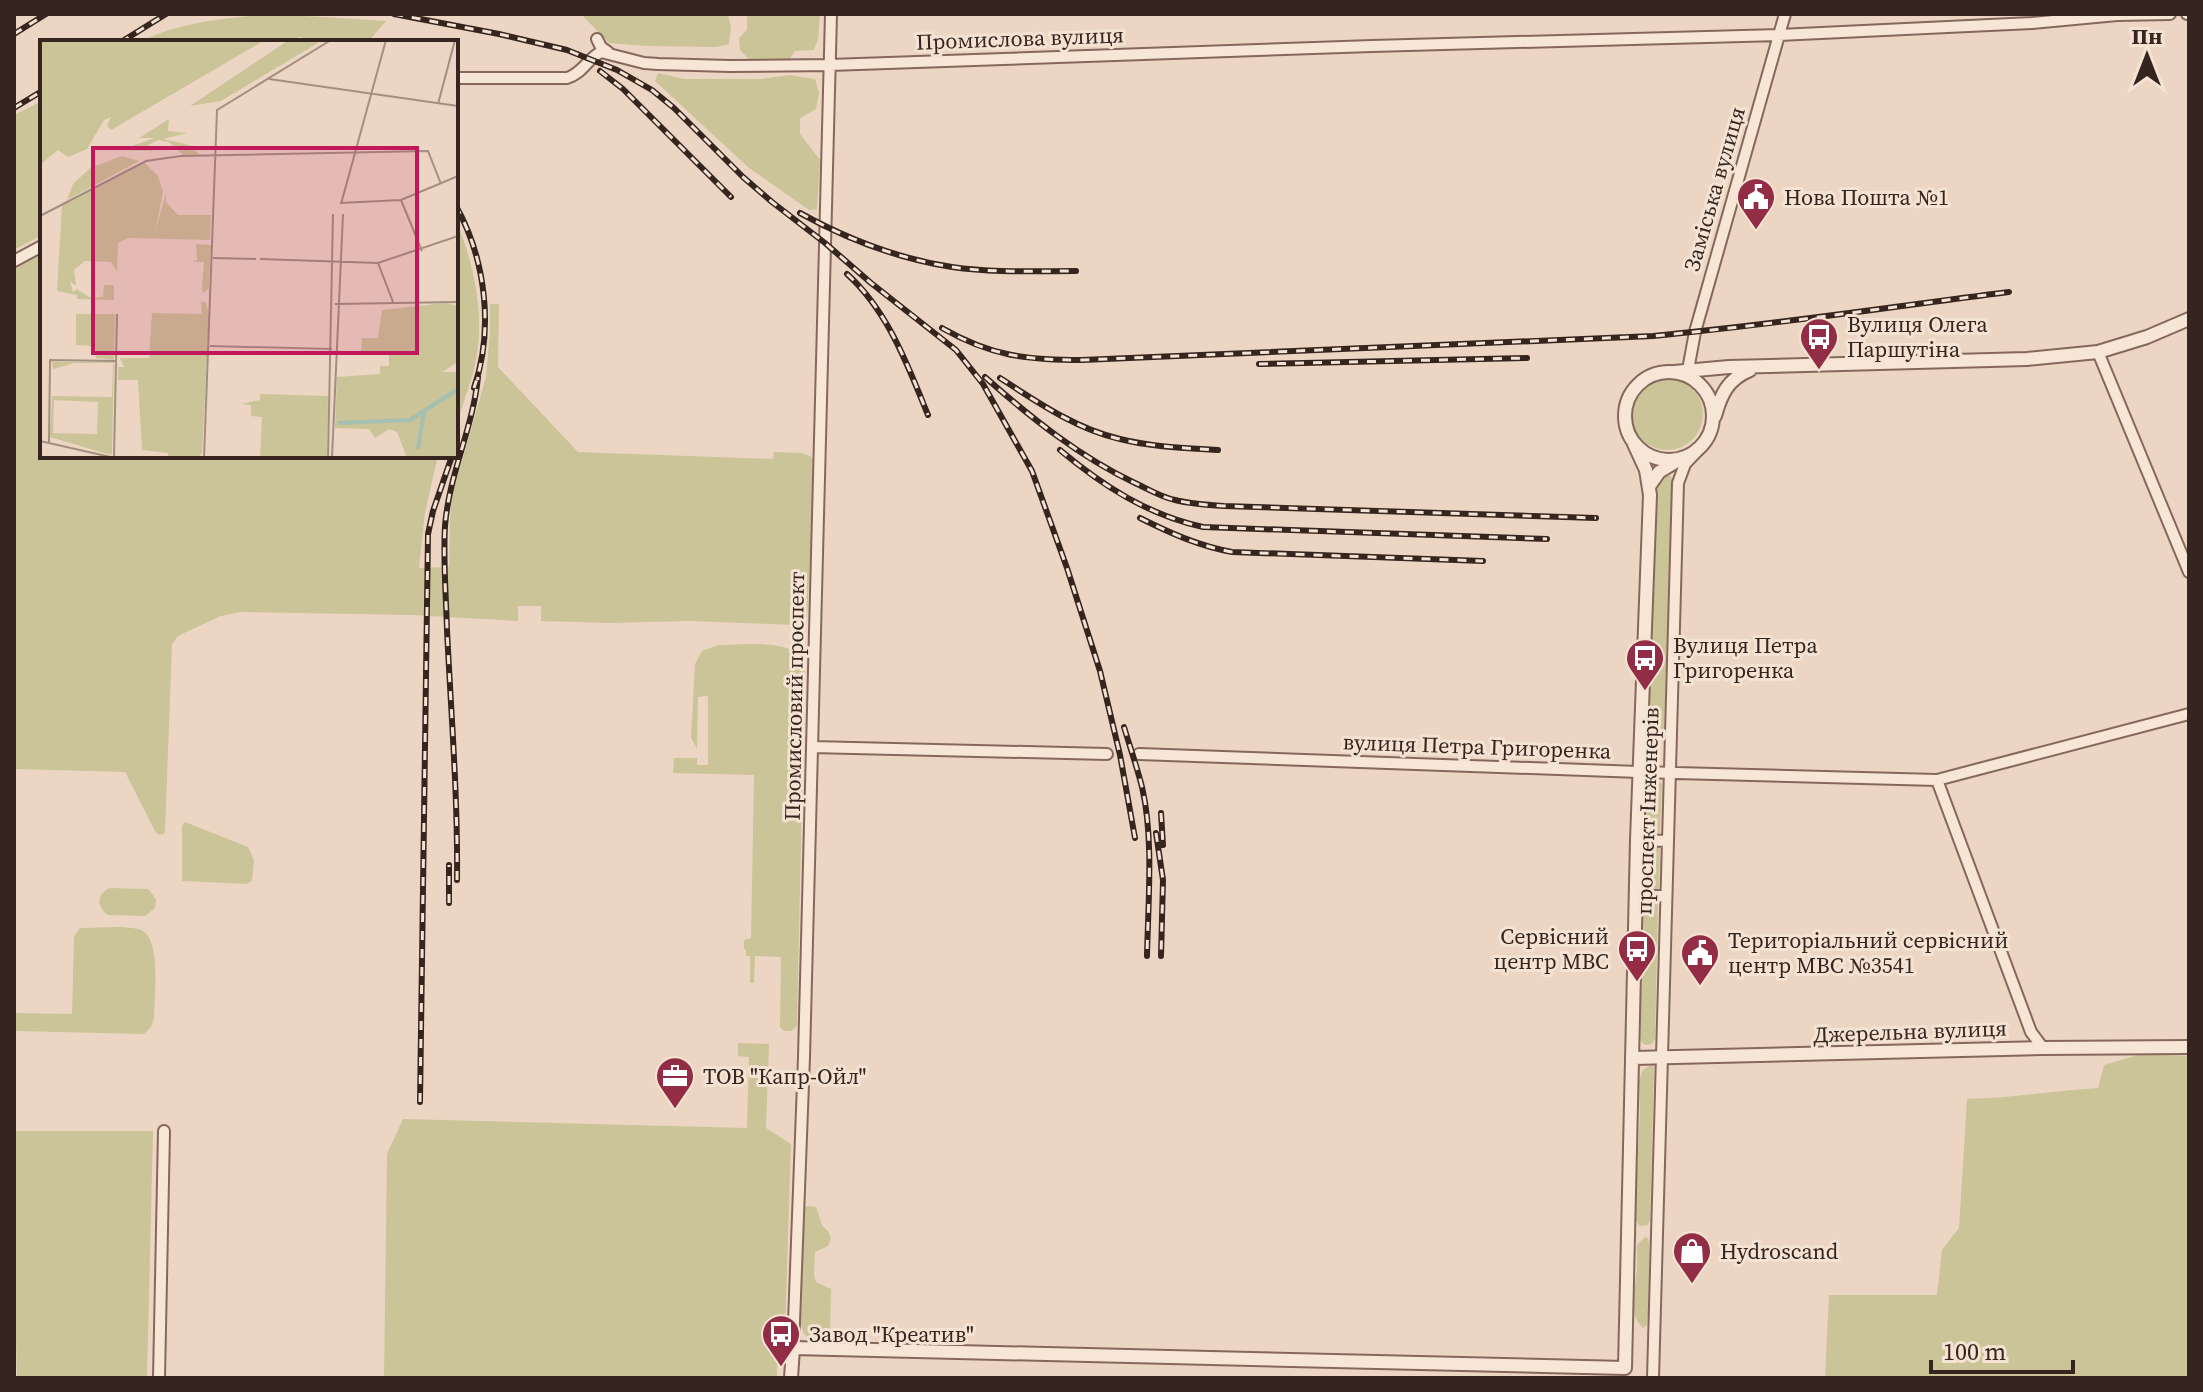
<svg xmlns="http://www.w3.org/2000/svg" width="2203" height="1392" viewBox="0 0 2203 1392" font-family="'Source Serif 4',serif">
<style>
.green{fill:#cac498}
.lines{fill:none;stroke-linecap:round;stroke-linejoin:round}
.minor-casing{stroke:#85685b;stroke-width:14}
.tertiary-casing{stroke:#85685b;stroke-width:16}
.minor{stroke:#f7e6d6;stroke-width:10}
.tertiary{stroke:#f7e6d6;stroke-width:12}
.rail-casing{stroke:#36241e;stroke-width:6}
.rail{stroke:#f4e3d2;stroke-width:3;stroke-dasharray:9;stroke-linecap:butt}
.labels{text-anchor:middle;stroke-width:6;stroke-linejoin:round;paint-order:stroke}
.street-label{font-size:22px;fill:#36241e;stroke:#f4e3d2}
.poi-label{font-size:22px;fill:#36241e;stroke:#f4e3d2;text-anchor:start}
.inset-river{fill:none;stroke:#a5bfb1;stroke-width:4}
.inset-road{fill:none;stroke:#a38f81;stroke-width:2}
.view{fill:#c2185b;fill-opacity:0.15;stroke:#c2185b;stroke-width:4}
.inset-edge{fill:none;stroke:#36241e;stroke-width:4}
</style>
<rect width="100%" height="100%" fill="#ecd6c3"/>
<path class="green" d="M272,14L386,21L368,42H329L299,37L288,42L227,40L140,42C181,21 227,18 272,14Z
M581,14H728L731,27L729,44L716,47L647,46L609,43Z
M747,14H820L818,39L814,50L795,51L789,60L751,61L740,50L739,38L747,30Z
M658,73L684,79H761L789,75L815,79L819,93L816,109L800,118V134L820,160L817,209L809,210L749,168L655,81Z
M42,101V235L14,250V115Z
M456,220C473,262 484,309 477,354C474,375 466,394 460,414L456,416Z
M42,252V456H438L425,512L419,568L449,567L450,519L452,496L486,377L490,331V304H499L498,367L578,452L773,459L774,452L802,453L812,457L815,465L807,617L796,625L689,621L608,623L541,621V606H518V621L412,615L240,612L221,616L182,634L177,637L172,645L165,831L164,834L159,835L156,833L125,772L14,769V266Z
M1631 414a36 36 0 1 1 72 0a36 36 0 1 1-72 0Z
M1664,475L1671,476L1672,479L1664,736L1656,740L1649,738L1647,735L1653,486Z
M718,645C742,645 793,638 805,662L797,1024L796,1027L791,1031H784L780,1027L781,957L755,956L754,983H750V956H746V949H744V940L751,938L754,775L673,773L674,758H697V765H708V696L698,697L697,748L691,738L695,664L702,651Z
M1652,780L1658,781L1662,784L1660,832L1657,836H1648L1643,830L1644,787L1646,783Z
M185,822L248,847L254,860L252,881L246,884L182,881V826Z
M1648,846L1660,847L1659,888C1655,893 1646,894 1641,890L1642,850Z
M110,888L148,889L156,899L155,908L145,916L108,915C96,907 97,893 110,888Z
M1644,902H1655L1658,906L1655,1039L1652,1044L1645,1045L1639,1040L1638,1025L1641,990L1639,942L1641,903Z
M80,928C99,928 120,925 138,929C163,934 154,998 154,1018L151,1027L144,1034L14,1031V1013L72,1014L74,937Z
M738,1043L769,1044L766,1128L791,1144L785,1330L777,1362V1378H384L387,1154L403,1119L747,1128L749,1057L738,1056Z
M2142,1054L2189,1056V1378H1825L1829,1295H1937L1942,1250L1959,1228L1967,1099C2011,1098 2054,1091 2098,1088L2104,1065Z
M1652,1064L1654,1067L1650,1220L1648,1225L1640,1226L1636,1221L1635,1211L1640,1115L1639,1080L1643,1070Z
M14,1131H153L147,1378H17L16,1343H14Z
M810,1206L816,1207L822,1225L828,1231L831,1238L828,1246L815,1252L814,1275L816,1282L831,1289L830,1336L829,1342L820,1344L804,1334L799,1318L803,1207Z
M1645,1237L1648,1238L1649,1244V1306L1647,1325L1643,1328C1628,1315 1634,1296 1636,1278C1638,1267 1637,1256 1637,1245Z"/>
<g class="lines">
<defs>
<path id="minor" d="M2187,14H2189
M597,39L601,47L608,52
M456,78H567C582,74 588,58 601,52L644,63L658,64L730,66L830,65L1372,46L1779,35L2032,23L2117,15L2170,14
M14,261L42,246
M2098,352L2189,572
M1689,376L1688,370L1695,332L1785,14
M812,747L1107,754
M1139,754L1639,772L1937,780L2189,714
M1937,780L2031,1032L2043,1048
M1637,840L1667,841
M1636,896H1665
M793,1348L804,1057L831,14
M159,1378L164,1131
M1653,1378L1678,483L1685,464L1702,446"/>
<path id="tertiary" d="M1625 416a44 44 0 1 1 88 0a44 44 0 1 1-88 0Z
M1674,372L1729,367L2027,359L2098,352L2147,337L2189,319
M1715,416C1721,394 1728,379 1750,370
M1650,485L1659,472L1677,461
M1633,1058L2043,1048L2189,1047
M791,1378L793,1348L1625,1368L1637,840L1650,495L1646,470L1634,444"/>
</defs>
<use href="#minor" class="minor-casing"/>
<use href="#tertiary" class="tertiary-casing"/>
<use href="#minor" class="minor"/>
<use href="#tertiary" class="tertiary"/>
<defs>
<path id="rail" d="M394,14L499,34L567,50L617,70L652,90L674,108L743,177L772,202L825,243L871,283L956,350L983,384L1032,471L1067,568L1100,671L1120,755L1135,838
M14,34L46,14
M121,42L166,14
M600,71L623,89L731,197
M14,108L42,91
M456,206C486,260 494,330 474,388
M800,213C847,239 899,259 952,267C993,273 1035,271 1076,271
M847,274C888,311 908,366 928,415
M942,328C991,356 1026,360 1082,360L1653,336C1772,325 1890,307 2009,292
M1259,364L1527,358
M985,377C1031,418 1080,457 1135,483C1148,489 1161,497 1175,500C1191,504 1207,505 1224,506L1596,518
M1000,378C1037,402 1076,429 1120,439C1152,447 1185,448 1218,450
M1060,450C1103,486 1148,515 1203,527L1547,539
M1140,518C1170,533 1199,546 1232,552L1483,561
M1124,727C1130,747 1137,767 1142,787C1154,838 1148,903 1147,956
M1161,813L1163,845
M1156,833L1163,880L1161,956
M457,880C458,797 451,713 447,630C446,595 443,560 445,526C449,474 473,428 478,377
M449,903V865
M420,1102L428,534L433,511L452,456"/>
</defs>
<use href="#rail" class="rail-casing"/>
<use href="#rail" class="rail"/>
</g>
<defs>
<symbol id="civic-pin" viewBox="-11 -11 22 30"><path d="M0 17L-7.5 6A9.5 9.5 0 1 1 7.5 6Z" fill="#922d45" stroke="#f4e3d2"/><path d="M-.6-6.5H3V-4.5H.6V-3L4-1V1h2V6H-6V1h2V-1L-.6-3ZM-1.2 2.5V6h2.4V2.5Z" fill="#fff"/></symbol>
<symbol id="bus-pin" viewBox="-11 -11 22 30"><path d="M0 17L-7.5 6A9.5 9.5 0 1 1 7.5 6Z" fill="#922d45" stroke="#f4e3d2"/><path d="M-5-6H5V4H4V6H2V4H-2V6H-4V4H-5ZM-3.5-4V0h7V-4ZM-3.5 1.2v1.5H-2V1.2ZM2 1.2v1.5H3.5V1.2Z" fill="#fff"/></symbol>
<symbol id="office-pin" viewBox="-11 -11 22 30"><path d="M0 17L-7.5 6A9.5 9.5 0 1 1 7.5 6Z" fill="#922d45" stroke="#f4e3d2"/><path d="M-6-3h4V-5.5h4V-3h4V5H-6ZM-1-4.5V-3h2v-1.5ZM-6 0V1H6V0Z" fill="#fff"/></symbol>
<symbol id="shop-pin" viewBox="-11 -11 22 30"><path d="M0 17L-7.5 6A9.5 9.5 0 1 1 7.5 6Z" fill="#922d45" stroke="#f4e3d2"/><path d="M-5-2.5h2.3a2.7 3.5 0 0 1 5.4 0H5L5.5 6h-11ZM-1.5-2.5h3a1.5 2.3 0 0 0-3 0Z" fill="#fff"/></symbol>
</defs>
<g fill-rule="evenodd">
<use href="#civic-pin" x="1734" y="175" width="44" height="60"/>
<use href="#bus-pin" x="1797" y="315" width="44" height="60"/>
<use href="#bus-pin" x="1623" y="636" width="44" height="60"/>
<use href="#bus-pin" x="1615" y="927" width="44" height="60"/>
<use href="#civic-pin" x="1678" y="931" width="44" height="60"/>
<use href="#office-pin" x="653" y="1054" width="44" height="60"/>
<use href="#shop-pin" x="1670" y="1229" width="44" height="60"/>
<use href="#bus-pin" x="759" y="1312" width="44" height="60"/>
</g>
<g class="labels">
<g class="street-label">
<text transform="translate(1020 38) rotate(-2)" y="8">Промислова вулиця</text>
<text transform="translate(1714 189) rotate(-74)" y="8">Заміська вулиця</text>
<text transform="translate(794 696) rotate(-89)" y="8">Промисловий проспект</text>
<text transform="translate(1477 746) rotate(2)" y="8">вулиця Петра Григоренка</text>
<text transform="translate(1647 811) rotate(-88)" y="8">проспект Інженерів</text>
<text transform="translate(1910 1031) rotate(-2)" y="8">Джерельна вулиця</text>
</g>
<g class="poi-label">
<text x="1784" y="205">Нова Пошта №1</text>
<text x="1847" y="332">Вулиця Олега<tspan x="1847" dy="25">Паршутіна</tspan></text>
<text x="1673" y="653">Вулиця Петра<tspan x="1673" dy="25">Григоренка</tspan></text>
<text x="1609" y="944" text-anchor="end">Сервісний<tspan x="1609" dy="25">центр МВС</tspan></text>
<text x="1728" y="948">Територіальний сервісний<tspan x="1728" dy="25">центр МВС №3541</tspan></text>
<text x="703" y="1084">ТОВ "Капр-Ойл"</text>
<text x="1720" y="1259">Hydroscand</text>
<text x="809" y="1342">Завод "Креатив"</text>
</g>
</g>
<g transform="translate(40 40)">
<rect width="418" height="418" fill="#ecd6c3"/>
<path d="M0,0H225L71,90L67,85L71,77L64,80L47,109L28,117L18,110L0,125ZM249,0H283L181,61L150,66ZM129,79L128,91L147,93L123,99L149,105L160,115H143L129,102L118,100L105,107L114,111L80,110L115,98H99ZM82,116L99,121L27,160L33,144L50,128ZM104,122L118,136L123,152L115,192L126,153V162L138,175H171L170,200L88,198L78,203L77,231L71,222L45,221L34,230L36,246L30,241L33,252L37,249L51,258L63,257L64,245H74V260L37,259V255L17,251L22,165ZM156,204L171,205L168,259V249L163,253L162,248L164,222H152L157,220ZM161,262H166L169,276L162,413L158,418H128V413L102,410L98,340H78V327H84L80,318H109L112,273L162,274ZM405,263L418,266V322L402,332H418V418H367L357,392L349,389L335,398L329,389L295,388L297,337L340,334V326H349V315L321,314L322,298H338L342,270ZM36,274H75L74,320L56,318L55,306L36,305ZM12,322H74L72,413L71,415L10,397L12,356L72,357L73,323H34L13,329ZM14,360L58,362L57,394L13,393ZM220,354L288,356L287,418H220L222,377L211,376V365L201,364L220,360Z" fill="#cac498" fill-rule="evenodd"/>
<path class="inset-river" d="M298,383L370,380L418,349M378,409L384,371"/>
<path class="inset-road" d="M229,39L418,66M398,64L415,0M361,160L382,211M300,163L361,160L418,136M301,164L346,0M0,176L106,121L141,116L388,111L401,144M173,218L216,219M220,219L338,223L418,196M338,223L353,262M295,264L418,262M170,306L292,309M0,401L75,418M9,403L10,320L76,321M74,418L77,274M164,418L177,70L291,0M288,418L293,174M292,418L303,174"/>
<path class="view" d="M53,108H377V313H53Z"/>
<rect width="418" height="418" class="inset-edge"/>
</g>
<rect width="2203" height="1392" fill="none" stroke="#36241e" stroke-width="32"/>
<g transform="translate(2147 56)" stroke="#f4e3d2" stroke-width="6" paint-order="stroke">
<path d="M0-6L14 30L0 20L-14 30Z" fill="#36241e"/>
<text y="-12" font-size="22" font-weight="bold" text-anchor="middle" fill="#36241e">Пн</text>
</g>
<path d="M1931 1360v12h142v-12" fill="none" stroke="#36241e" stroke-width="4"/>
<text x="1943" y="1360" font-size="24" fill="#36241e" stroke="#f4e3d2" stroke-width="6" paint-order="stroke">100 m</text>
</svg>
